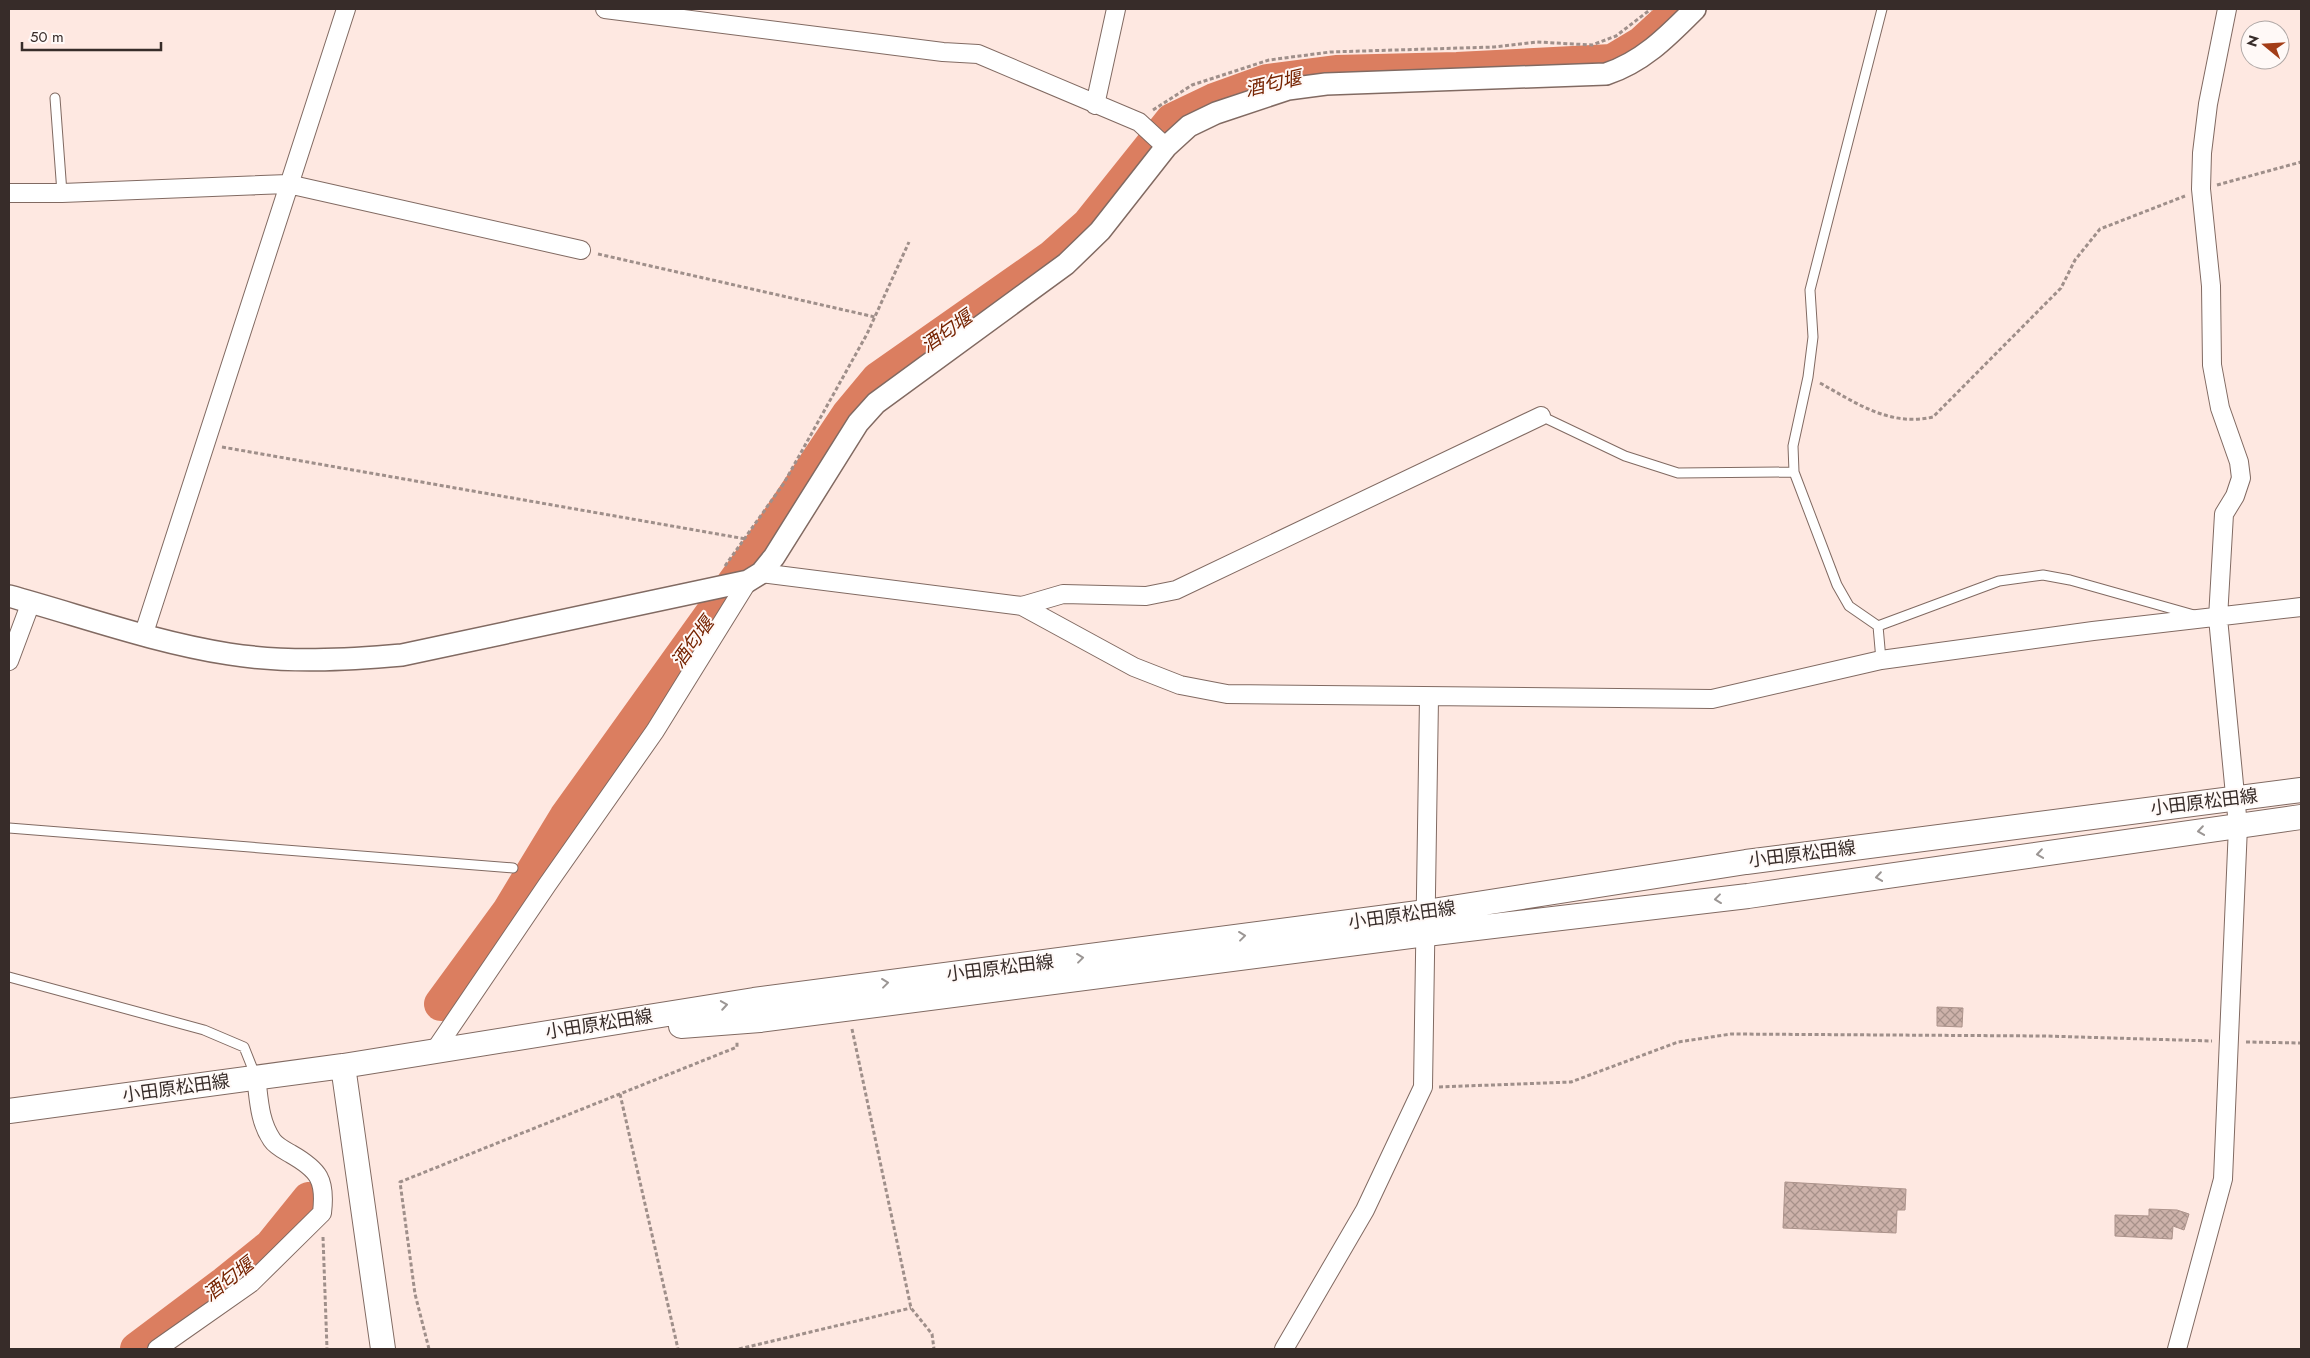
<svg xmlns="http://www.w3.org/2000/svg" width="2310" height="1358" viewBox="0 0 2310 1358" font-family="Jost,'Noto Sans JP',sans-serif">
<style>
.lines{fill:none;stroke-linecap:round;stroke-linejoin:round}
.river{stroke:#db7e60;stroke-width:34}
.building{fill:url(#building-cross-hatch);stroke:#ac938b}
.service-casing{stroke:#816a62;stroke-width:11}
.minor-casing{stroke:#816a62;stroke-width:20}
.tertiary-casing{stroke:#816a62;stroke-width:24}
.secondary-casing{stroke:#816a62;stroke-width:26}
.path{stroke:#9f8f8a;stroke-width:3;stroke-dasharray:4 2.5;stroke-linecap:butt}
.service{stroke:#fff;stroke-width:9}
.minor{stroke:#fff;stroke-width:18}
.tertiary{stroke:#fff;stroke-width:21}
.secondary{stroke:#fff;stroke-width:24}
.oneway{stroke:#9b9694}
.labels{text-anchor:middle;stroke-width:4;stroke-linejoin:round;paint-order:stroke}
.street-label{font-size:18px;fill:#372c29;stroke:#fff9f7}
.water-label{font-size:19px;font-style:italic;fill:#762301;stroke:#fff9f7}
</style>
<defs>
<pattern id="building-cross-hatch" width="8" height="8" patternUnits="userSpaceOnUse" patternTransform="scale(1.25)"><rect width="8" height="8" fill="#cdb2aa"/><path d="M0 0l8 8M0 8l8-8" fill="none" stroke="#a7918a"/></pattern>
</defs>
<rect width="100%" height="100%" fill="#fee8e1"/>
<g class="lines">
<path class="river" d="M441,1004L509,911L566,817L761,545L848,415L878,379L1052,257L1088,225L1172,120L1214,100L1267,81L1336,72L1457,69L1612,61L1642,43L1679,9
M137,1349L225,1283L271,1246L309,1199"/>
</g>
<path class="building" d="M1937,1007L1963,1008L1962,1027L1937,1026Z
M1785,1182L1906,1189L1905,1210H1897L1896,1233L1783,1228Z
M2149,1209L2177,1210L2189,1214L2184,1230L2173,1226L2172,1239L2115,1236V1215L2149,1216Z"/>
<g class="lines">
<defs>
<path id="service" d="M55,98L62,193
M1541,416L1625,456L1678,473L1794,472
M1878,626L1999,581L2043,575L2070,580L2194,615
M1881,660L1878,626L1849,606L1837,585L1794,472L1793,446L1808,377L1813,337L1810,290L1882,9
M9,828L513,868
M9,977L204,1030L244,1047L256,1077"/>
<path id="minor" d="M605,9L943,52L978,54L1139,122L1166,147
M1095,105L1116,9
M9,193H62L288,184L581,250
M761,573L1022,606L1134,667L1180,685L1227,694L1712,699L1881,660L2093,631L2301,607
M1022,606L1063,594L1146,596L1176,590L1541,416
M143,636L346,9
M9,661L31,602
M435,1050L547,885L655,731L748,581
M157,1349L251,1283L322,1213C326,1180 319,1170 291,1154C284,1150 276,1146 272,1140C259,1121 259,1099 256,1077
M1284,1349L1365,1210L1423,1087L1429,698
M2177,1349L2223,1179L2238,826L2218,618L2224,514L2235,496L2241,478L2239,462L2220,408L2212,365L2211,286L2201,189L2202,153L2208,104L2227,9"/>
<path id="tertiary" d="M9,596C82,616 153,642 229,654C286,663 345,660 402,655L748,581L761,573L774,557L858,423L876,403L1066,264L1100,231L1166,147L1189,126L1216,113L1288,89L1326,84L1606,74C1643,62 1668,36 1695,9"/>
<path id="secondary" d="M681,1026L760,1020L1426,934L1748,896L2301,817
M343,1066L383,1349
M9,1111L343,1066L754,1000L1426,912L1746,862L2301,790"/>
</defs>
<use href="#service" class="service-casing"/>
<use href="#minor" class="minor-casing"/>
<use href="#tertiary" class="tertiary-casing"/>
<use href="#secondary" class="secondary-casing"/>
<path class="path" d="M1153,110L1192,85L1269,60L1330,52L1494,47L1537,42L1592,45L1616,36L1651,9
M2217,185L2301,162
M598,254L875,317
M1820,383C1856,403 1890,427 1933,417L2061,288L2075,260L2100,229L2185,196
M222,447L746,539
M725,566L784,483L867,334L909,242
M852,1029L911,1308L932,1334L934,1349
M2246,1042L2301,1043
M1439,1087L1571,1082L1678,1042L1731,1034L2045,1036L2212,1041
M620,1094L678,1349
M323,1237L327,1349
M429,1349L415,1294L400,1182L737,1047V1042
M739,1349L911,1308"/>
<use href="#service" class="service"/>
<use href="#minor" class="minor"/>
<use href="#tertiary" class="tertiary"/>
<use href="#secondary" class="secondary"/>
</g>
<defs><path id="oneway-chevron" d="M-2-3.5L2.5 0L-2 3.5" fill="none" stroke-width="1.6" stroke-linecap="round" stroke-linejoin="round" transform="scale(1.25)"/></defs>
<g class="oneway">
<use href="#oneway-chevron" transform="translate(2201 831) rotate(172)"/>
<use href="#oneway-chevron" transform="translate(2040 854) rotate(172)"/>
<use href="#oneway-chevron" transform="translate(1879 877) rotate(172)"/>
<use href="#oneway-chevron" transform="translate(1718 899) rotate(173)"/>
<use href="#oneway-chevron" transform="translate(1242 936) rotate(-7)"/>
<use href="#oneway-chevron" transform="translate(1080 958) rotate(-7)"/>
<use href="#oneway-chevron" transform="translate(885 983) rotate(-7)"/>
<use href="#oneway-chevron" transform="translate(724 1005) rotate(-9)"/>
</g>
<g class="labels">
<g class="street-label">
<text transform="translate(2204 802) rotate(-7)" y="6">小田原松田線</text>
<text transform="translate(1802 854) rotate(-7)" y="6">小田原松田線</text>
<text transform="translate(1402 915) rotate(-8)" y="6">小田原松田線</text>
<text transform="translate(1000 968) rotate(-7)" y="6">小田原松田線</text>
<text transform="translate(599 1024) rotate(-9)" y="6">小田原松田線</text>
<text transform="translate(176 1088) rotate(-8)" y="6">小田原松田線</text>
</g>
<g class="water-label">
<text transform="translate(1273 83) rotate(-13)" y="7">酒匂堰</text>
<text transform="translate(946 331) rotate(-35)" y="7">酒匂堰</text>
<text transform="translate(692 642) rotate(-54)" y="7">酒匂堰</text>
<text transform="translate(228 1279) rotate(-38)" y="7">酒匂堰</text>
</g>
</g>
<rect width="2310" height="1358" fill="none" stroke="#372c29" stroke-width="20"/>
<g transform="translate(2265 45) rotate(288)"><circle r="24" fill="#fff9f7" stroke="#afa7a5"/>
<path d="M0-4L9 19L0 12L-9 19Z" fill="#a33d17"/>
<text y="-8" font-size="14" font-weight="bold" text-anchor="middle" fill="#372c29">N</text>
</g>
<path d="M22 42v8h139v-8" fill="none" stroke="#372c29" stroke-width="2.5"/>
<text x="30" y="42" font-size="15" fill="#372c29" stroke="#fff9f7" stroke-width="4" paint-order="stroke">50 m</text>
</svg>
